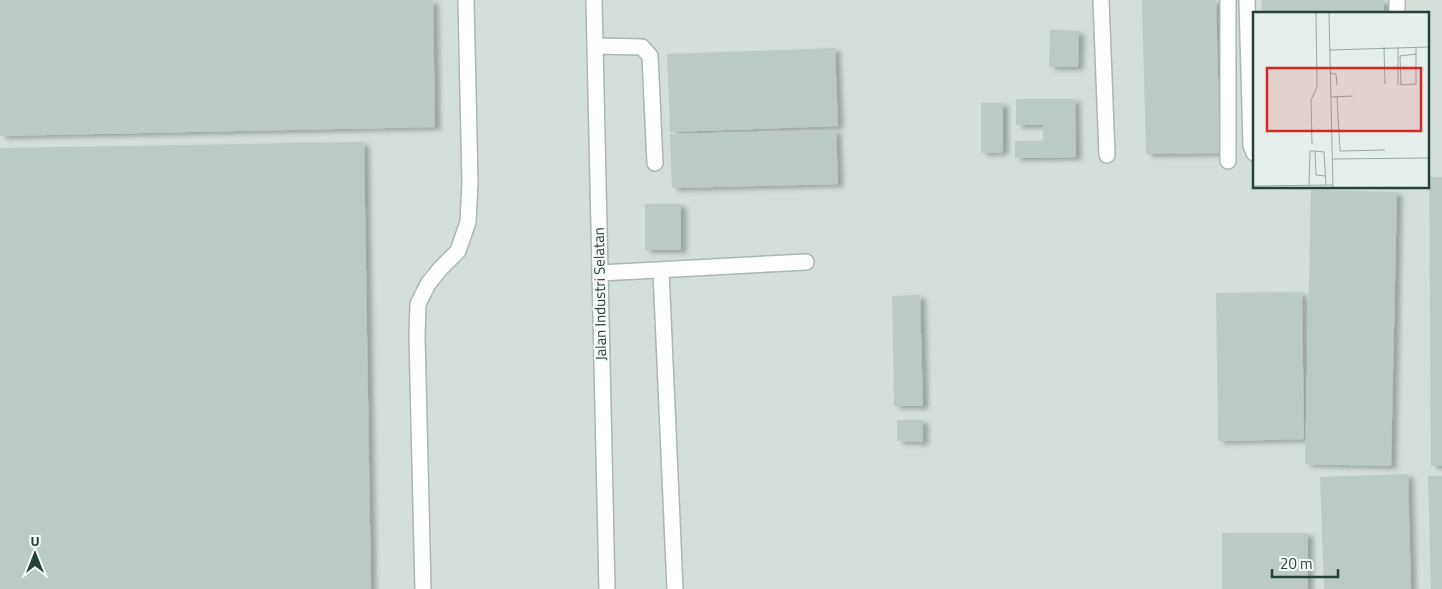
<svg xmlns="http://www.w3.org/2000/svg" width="1442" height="589" viewBox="0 0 1442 589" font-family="'Titillium Web',sans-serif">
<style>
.built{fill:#d4dfda;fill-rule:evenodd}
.building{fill:#bbcac4;filter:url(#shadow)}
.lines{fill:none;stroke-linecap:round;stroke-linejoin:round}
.minor-casing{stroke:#a8b8b2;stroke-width:18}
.minor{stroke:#fff;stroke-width:15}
.labels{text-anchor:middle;stroke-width:4;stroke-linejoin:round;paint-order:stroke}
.street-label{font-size:15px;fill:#24423a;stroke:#f7fbf9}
.inset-road{fill:none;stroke:#98aaa4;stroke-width:1}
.view{fill:#d62828;fill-opacity:0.15;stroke:#d62828;stroke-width:2.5}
.inset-edge{fill:none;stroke:#24423a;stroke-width:2.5}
</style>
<defs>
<filter id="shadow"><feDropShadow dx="5.5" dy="3" stdDeviation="2.5" flood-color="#0004"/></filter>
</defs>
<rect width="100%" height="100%" fill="#e6efeb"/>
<path class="built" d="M0,0H1442V589H0ZM1254,14H1428V188H1254Z"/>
<path class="building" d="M0,0H433L435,127L0,136Z
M1142,0H1216L1220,153L1146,154Z
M1261,0H1384V14H1262Z
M1050,30L1079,31L1078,67H1049Z
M835,48L838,126L670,132L667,54Z
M1016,99H1075L1076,157L1015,158V141H1043V125H1016Z
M981,103H1003V152L981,153Z
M836,130L838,184L672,188L670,134Z
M364,142L371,589H0V148Z
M1429,177H1442V466H1431Z
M1311,190L1397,192L1391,466L1305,464Z
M645,204H681V250H645Z
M1302,292L1304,439L1218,441L1216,293Z
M920,295L923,406H894L892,296Z
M897,420H923V442L897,441Z
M1408,474L1411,589H1324L1320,477Z
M1428,476H1442V589H1431Z
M1222,533H1308V589H1222Z"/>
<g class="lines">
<defs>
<path id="minor" d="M594,0L607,589
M1101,0L1107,155
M1228,0V161
M1247,0L1251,145L1254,153
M1397,0V14
M595,46L642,47L650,56L655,163
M661,271L675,589
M600,273L806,262
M423,589L417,336L418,304L428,284L440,269L458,251L468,222L470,183L466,0"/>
</defs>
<use href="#minor" class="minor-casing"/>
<use href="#minor" class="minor"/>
</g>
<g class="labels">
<g class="street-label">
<text transform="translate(600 294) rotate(-91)" y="5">Jalan Industri Selatan</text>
</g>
</g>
<g transform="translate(1253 12)">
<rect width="176" height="176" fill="#e6efeb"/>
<path class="inset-road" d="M76,1L80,176M131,35L132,72M145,35V73M163,35V72L148,73L147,44L163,42M77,38L176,35M77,61L83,62L84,73M78,85L100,84M84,85L87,139L132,138M59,132L58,88L64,75L63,1M62,139L71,140L73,173M79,147L176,146M56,173L57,139H62L63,163L72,164M0,174L80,173"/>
<path class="view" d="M14,56H168V119H14Z"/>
<rect width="176" height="176" class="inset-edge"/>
</g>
<g transform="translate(35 554)" stroke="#f7fbf9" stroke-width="4" paint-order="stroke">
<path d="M0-4L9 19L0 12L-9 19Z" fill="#24423a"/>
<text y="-8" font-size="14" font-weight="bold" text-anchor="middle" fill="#24423a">U</text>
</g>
<path d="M1272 569v8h66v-8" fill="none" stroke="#24423a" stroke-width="2.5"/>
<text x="1280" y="569" font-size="15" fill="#24423a" stroke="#f7fbf9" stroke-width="4" paint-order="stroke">20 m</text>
</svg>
